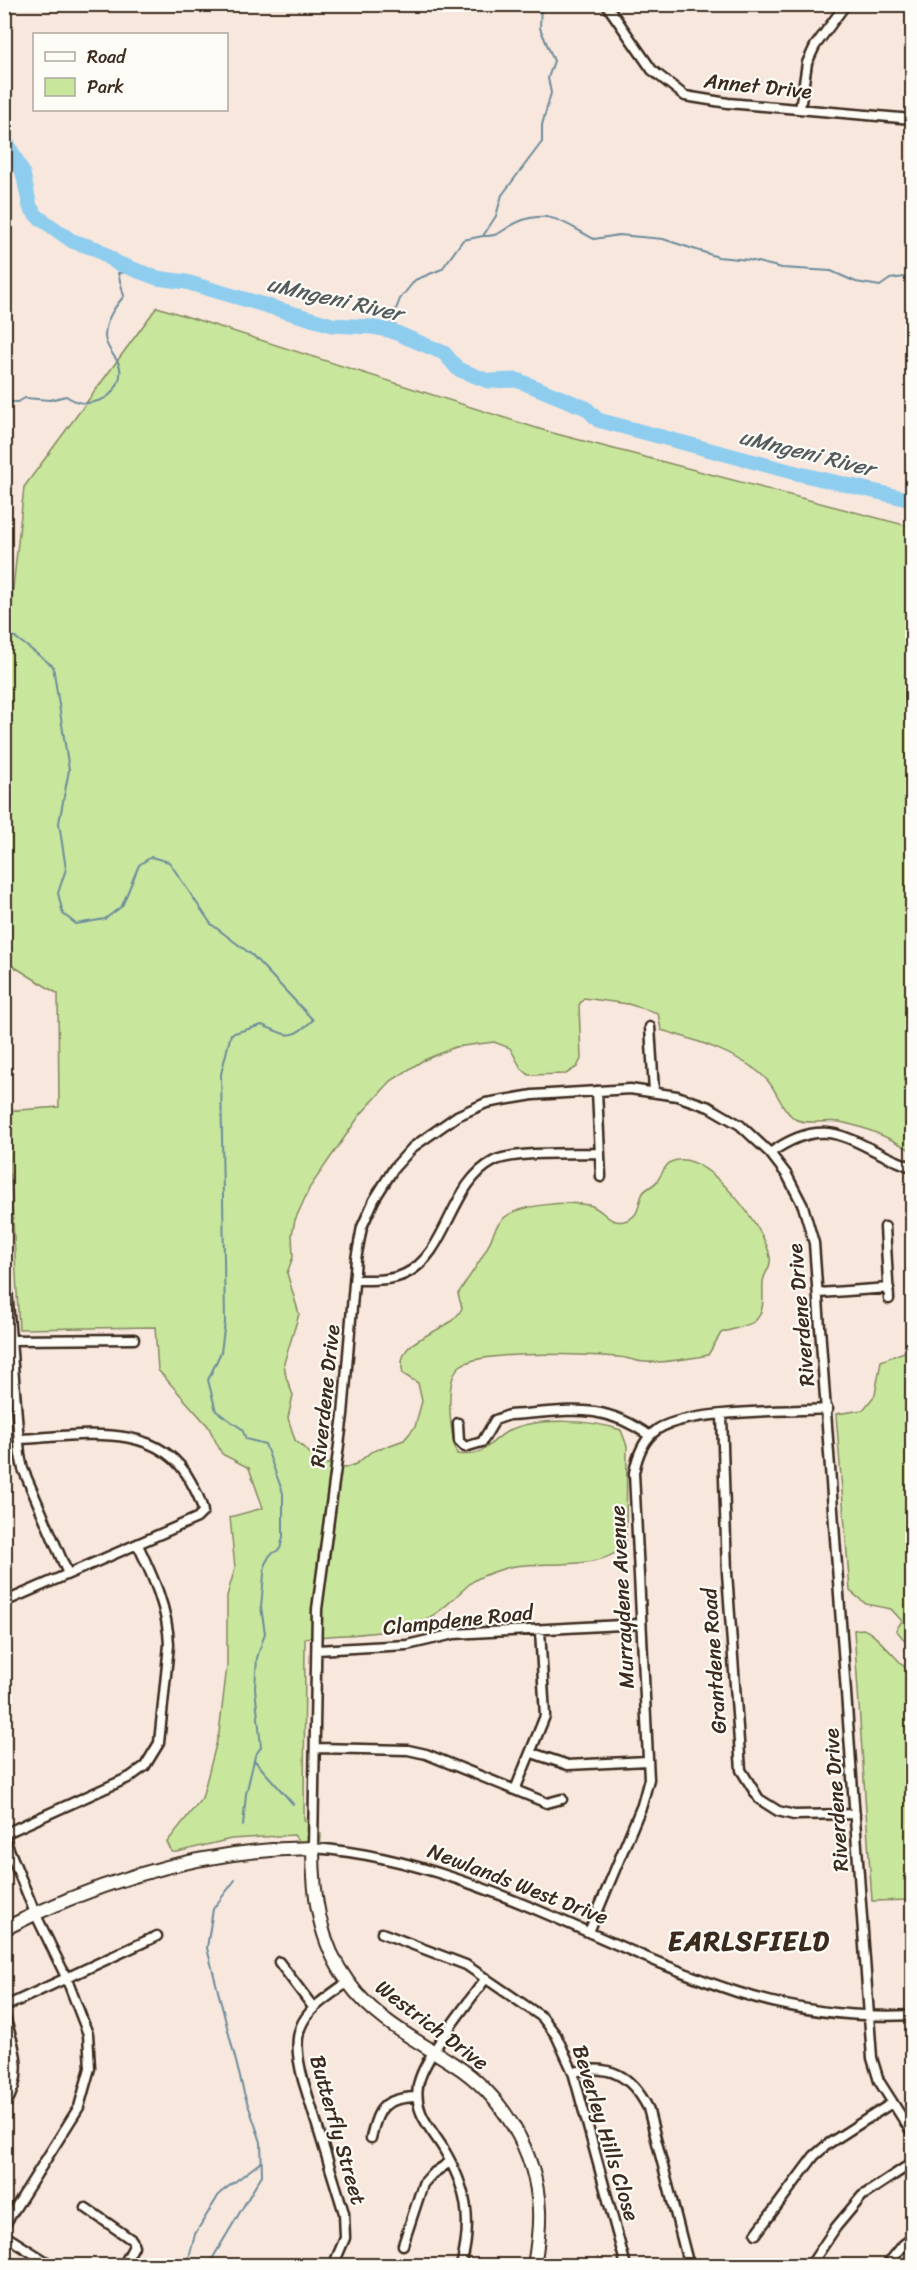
<svg xmlns="http://www.w3.org/2000/svg" width="917" height="2270" viewBox="0 0 917 2270" font-family="Sriracha,sans-serif">
<style>
.green{fill:#c9e69d;stroke:#82885e;stroke-width:1.5}
.lines{fill:none;stroke-linecap:round;stroke-linejoin:round}
.stream{stroke:#6d8c9b;stroke-width:2}
.river{stroke:#8fcdef;stroke-width:15}
.street-casing{stroke:#3b2a1e;stroke-width:13}
.secondary-casing{stroke:#3b2a1e;stroke-width:16}
.street{stroke:#fdfcf7;stroke-width:8}
.secondary{stroke:#fdfcf7;stroke-width:12}
.labels{text-anchor:middle;stroke-width:4.5;stroke-linejoin:round;paint-order:stroke}
.street-label{font-size:21px;fill:#3b2a1e;stroke:#fdfcf7}
.water-label{font-size:22px;font-style:italic;fill:#545b5d;stroke:#fdfcf7}
.district-label{font-size:27px;font-weight:bold;letter-spacing:1.5px;fill:#3b2a1e;stroke:#fdfcf7}
</style>
<rect width="100%" height="100%" fill="#f8e7dd"/>
<filter id="ink" filterUnits="userSpaceOnUse"><feTurbulence type="fractalNoise" baseFrequency=".0167" numOctaves="2"/><feDisplacementMap in="SourceGraphic" scale="12" xChannelSelector="R" yChannelSelector="G"/><feConvolveMatrix kernelMatrix="1 2 1 2 8 2 1 2 1" color-interpolation-filters="sRGB"/></filter>
<g filter="url(#ink)">
<path class="green" d="M157,307L549,432L912,527V1151C890,1138 866,1127 840,1122C828,1120 805,1125 795,1119C782,1110 778,1093 768,1081C745,1055 693,1039 661,1030L658,1013L628,1004L584,998L579,1005L581,1059L577,1067L566,1074L529,1075L521,1068L510,1048L494,1042L455,1047L422,1061L391,1081L360,1115L310,1187L295,1220L292,1234L293,1257L287,1273L299,1314L284,1363L286,1377L293,1395L288,1418L295,1440L320,1462L345,1468L356,1464L371,1452L404,1440L415,1427L422,1401L418,1383L403,1374C393,1333 449,1337 462,1308L458,1294C467,1279 479,1264 487,1248C493,1237 494,1226 505,1217C523,1204 568,1201 589,1205C603,1208 608,1225 624,1221C642,1216 637,1203 643,1193C646,1188 654,1186 657,1181C664,1172 665,1161 678,1160C710,1155 766,1229 770,1257C772,1268 764,1272 763,1282C762,1295 766,1311 755,1321C747,1327 731,1329 721,1333L708,1355C688,1359 666,1363 645,1362C636,1362 627,1357 618,1357C588,1355 482,1349 460,1366C443,1380 451,1436 457,1454C487,1458 488,1441 510,1430C537,1417 593,1420 621,1430L627,1446L626,1541C610,1573 541,1560 510,1567C499,1570 482,1575 472,1582C458,1593 446,1609 430,1617C391,1637 348,1633 305,1638L304,1820L321,1834L319,1867L294,1835L231,1839L177,1852H172L167,1842L202,1798L219,1733L227,1666V1596L235,1568L230,1517L263,1508L249,1468L222,1454L208,1426L158,1370L155,1327L19,1329L7,1111L59,1107L58,994L5,961L4,671L24,487Z
M904,1352L912,1354V1649L896,1630L902,1621L891,1609L866,1604L850,1591L836,1414L863,1410L875,1395L881,1361Z
M863,1629C875,1632 899,1663 912,1674V1900L872,1901L854,1630Z"/>
<g class="lines">
<path class="stream" d="M483,236C502,236 501,230 516,223C549,207 567,225 594,239L619,235L663,239L718,257L749,260L782,268L831,271L856,282L880,286L890,279L912,276
M413,339L385,317L395,312L400,299L415,280L442,269L463,240L483,236L496,216L502,195L542,142V125L551,93L548,78L554,61L540,28L541,4
M4,402H18L25,398L50,400L66,396C78,404 87,405 101,400C115,395 125,376 118,362C113,354 106,347 105,337C105,320 114,308 124,296L118,273L140,271
M4,636L12,635L53,666L69,770L59,823L66,869L58,893L63,914L76,924L105,919L122,906L139,865L151,857L169,862L211,924L252,955L313,1020C290,1041 289,1036 262,1025L231,1034L221,1074L225,1322L221,1352L208,1380L216,1411L242,1429L246,1439L265,1444L283,1493V1537L280,1549L270,1555L265,1564L261,1607L265,1633L257,1658L255,1688L261,1747L255,1756L246,1794L243,1826
M255,1761L293,1804
M187,2266L195,2234L220,2193L261,2162
M208,2266L262,2175L261,2142L244,2093L207,1948L213,1909L235,1880"/>
<path class="river" d="M4,137L23,173L30,207L37,216L72,241L97,249L117,263L157,278L186,282L332,325L372,327L392,331L444,353L458,369L488,381L517,380L586,408L598,420L800,474L912,500"/>
<defs>
<path id="street" d="M606,4L652,70L685,96L728,103L912,119
M800,109L807,63L815,46L846,4
M650,1027L654,1091
M597,1091L601,1177
M770,1153C832,1109 853,1147 912,1167
M885,1227L889,1299
M4,1251L20,1455L23,1469L68,1574
M355,1280C372,1280 390,1281 405,1274C449,1253 449,1184 494,1161C514,1151 575,1154 599,1153
M819,1293L889,1288
M11,1340L134,1339
M722,1415L727,1573L741,1770L759,1799L778,1811L794,1815L855,1814
M458,1423L459,1441L465,1447L482,1442L495,1420L509,1415C567,1412 600,1400 650,1436
M4,1602L197,1518L203,1512C202,1501 196,1492 191,1482C159,1419 78,1436 20,1439
M317,1650L407,1645L454,1634L640,1624
M316,1748L408,1750L426,1754L547,1803L562,1799
M532,1753L568,1765L647,1761
M515,1790L545,1716L540,1630
M4,1834L130,1777L145,1766L159,1743L169,1645C168,1609 153,1577 138,1545
M4,1837L35,1913L66,1977L88,2034L90,2068L79,2107L4,2226
M589,1932L642,1805L649,1779L634,1473C637,1456 643,1439 658,1429C688,1410 788,1411 828,1409
M382,1933L466,1965L542,2017L556,2035L573,2072L626,2266
M279,1962L313,2007
M4,2007L157,1936
M4,2014C15,2050 26,2073 4,2107
M912,2015C854,2018 793,2010 737,1992C594,1945 466,1859 313,1848L317,1609L343,1415L356,1259L362,1227L374,1200L394,1168L413,1147L457,1116L486,1103L533,1095L630,1089L677,1096L709,1107L740,1125L770,1153L787,1175L803,1206L814,1243L872,2058L879,2081L912,2133
M573,2072C610,2064 631,2075 648,2108L689,2266
M371,2138C378,2107 384,2098 417,2097
M86,2208L132,2240L134,2246L123,2266
M756,2234L814,2156L828,2144L892,2103
M4,2235L53,2266
M403,2245L423,2184L432,2174L450,2162
M333,2266L345,2238L344,2213L303,2080C288,2023 304,2013 348,1982
M461,2266C473,2220 467,2188 443,2148C430,2127 414,2113 418,2086C422,2059 469,2002 486,1978
M810,2266L836,2227L862,2196L912,2163
M886,2266L903,2245L912,2238"/>
<path id="secondary" d="M4,1929C100,1880 205,1849 313,1848C313,1896 319,1942 348,1982C373,2018 416,2040 452,2063C502,2094 537,2152 539,2211C540,2229 537,2248 534,2266"/>
</defs>
<use href="#street" class="street-casing"/>
<use href="#secondary" class="secondary-casing"/>
<use href="#street" class="street"/>
<use href="#secondary" class="secondary"/>
</g>
</g>
<g class="labels">
<g class="street-label">
<text transform="translate(758 86) rotate(6)" y="7">Annet Drive</text>
<text transform="translate(801 1315) rotate(-95)" y="7">Riverdene Drive</text>
<text transform="translate(325 1396) rotate(-84)" y="7">Riverdene Drive</text>
<text transform="translate(622 1597) rotate(-93)" y="7">Murraydene Avenue</text>
<text transform="translate(458 1620) rotate(-6)" y="7">Clampdene Road</text>
<text transform="translate(714 1661) rotate(-94)" y="7">Grantdene Road</text>
<text transform="translate(836 1800) rotate(-94)" y="7">Riverdene Drive</text>
<text transform="translate(518 1884) rotate(21)" y="7">Newlands West Drive</text>
<text transform="translate(432 2025) rotate(37)" y="7">Westrich Drive</text>
<text transform="translate(338 2130) rotate(74)" y="7">Butterfly Street</text>
<text transform="translate(606 2133) rotate(73)" y="7">Beverley Hills Close</text>
</g>
<g class="water-label">
<text transform="translate(335 298) rotate(13)" y="8">uMngeni River</text>
<text transform="translate(807 452) rotate(14)" y="8">uMngeni River</text>
</g>
<g class="district-label">
<text x="749" y="1950">EARLSFIELD</text>
</g>
</g>
<rect width="917" height="2270" fill="none" stroke="#fdfcf7" stroke-width="24"/>
<rect x="12" y="12" width="893" height="2246" fill="none" stroke="#3b2a1e" stroke-width="2" filter="url(#ink)"/>
<rect x="33" y="33" width="195" height="78" fill="#fdfcf7" stroke="#afa8a0" stroke-width="1.5"/>
<rect x="45" y="52" width="30" height="9" fill="#fdfcf7" stroke="#afa8a0" stroke-width="1.5"/>
<text x="87" y="63" font-size="18" fill="#3b2a1e">Road</text>
<rect x="45" y="78" width="30" height="18" fill="#c9e69d" stroke="#afa8a0" stroke-width="1.5"/>
<text x="87" y="93" font-size="18" fill="#3b2a1e">Park</text>
</svg>
